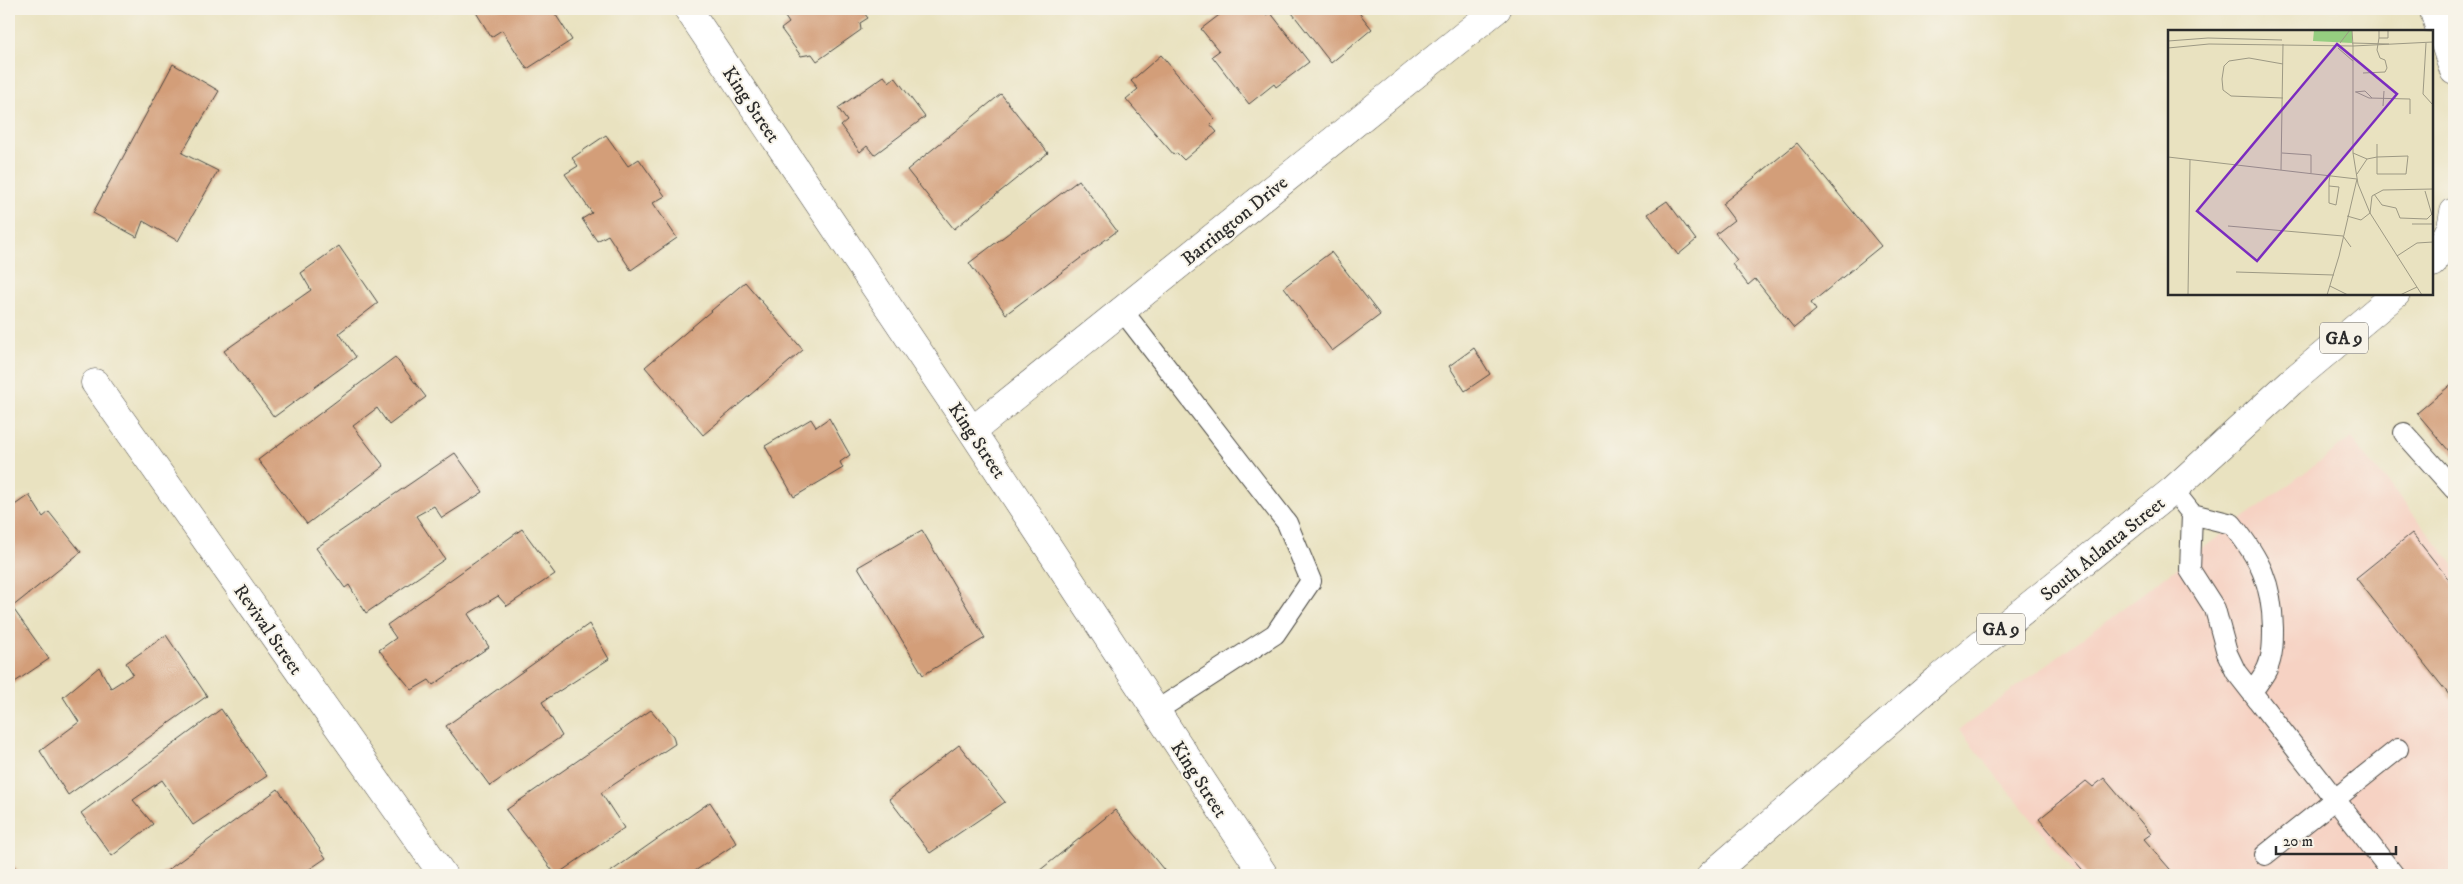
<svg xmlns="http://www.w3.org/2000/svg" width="2463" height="884" viewBox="0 0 2463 884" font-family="'IM FELL DW Pica',serif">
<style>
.built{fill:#f6d2c3}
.building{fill:#d39e79}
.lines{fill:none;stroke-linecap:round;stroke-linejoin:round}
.lane-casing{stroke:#484641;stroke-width:22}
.street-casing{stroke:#484641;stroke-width:29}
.primary-casing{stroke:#484641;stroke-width:29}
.highway-casing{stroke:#484641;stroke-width:29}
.lane{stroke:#fff;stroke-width:20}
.street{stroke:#fff;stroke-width:28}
.primary{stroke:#fff;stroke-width:28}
.highway{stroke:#fff;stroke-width:28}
.labels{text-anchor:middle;stroke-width:4;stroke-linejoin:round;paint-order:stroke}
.shield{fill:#f7f3e8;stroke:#686764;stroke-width:1}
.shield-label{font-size:18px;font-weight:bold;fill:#2b2b2b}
.street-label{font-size:19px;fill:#2b2b2b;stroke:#f7f3e8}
.inset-road{fill:none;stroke:#9d9984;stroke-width:1}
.view{fill:#7b2cbf;fill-opacity:0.15;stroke:#7b2cbf;stroke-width:2.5}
.inset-edge{fill:none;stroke:#2b2b2b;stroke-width:2.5}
</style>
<rect width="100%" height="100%" fill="#f7f3e8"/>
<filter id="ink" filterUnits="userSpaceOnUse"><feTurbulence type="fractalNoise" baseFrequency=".02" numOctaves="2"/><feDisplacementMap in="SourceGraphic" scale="10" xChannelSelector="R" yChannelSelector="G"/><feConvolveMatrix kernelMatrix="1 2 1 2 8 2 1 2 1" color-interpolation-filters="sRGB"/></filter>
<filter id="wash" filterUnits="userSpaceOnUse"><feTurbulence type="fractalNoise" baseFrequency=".0096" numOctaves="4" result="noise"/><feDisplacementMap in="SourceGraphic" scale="20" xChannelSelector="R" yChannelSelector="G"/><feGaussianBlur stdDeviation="1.12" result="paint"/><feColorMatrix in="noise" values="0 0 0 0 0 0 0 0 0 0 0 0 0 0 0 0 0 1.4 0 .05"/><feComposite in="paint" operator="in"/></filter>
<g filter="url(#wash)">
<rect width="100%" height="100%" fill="#e9e2c0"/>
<path class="built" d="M2351,438L2454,564V875H2077L1959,730Z"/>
<g id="blocks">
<path class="building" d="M474,9H552L572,40L527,69L502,30L491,37Z
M796,9H861L868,18L860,23L861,30L817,61L812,54L801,56L781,29L789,23L785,17Z
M1227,9H1262L1266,15L1270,12L1309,62L1276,87L1274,84L1249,104L1212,56L1219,51L1201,29Z
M1289,9H1356L1372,29L1331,63Z
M1161,55L1215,119L1210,124L1217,132L1184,160L1177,153L1174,155L1126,99L1138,89L1131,81Z
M173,64L219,91L182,153L218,171L178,241L143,221L137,237L93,213Z
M884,76L889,82L895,77L925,117L874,155L867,146L860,152L841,126L847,121L838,108Z
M1001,94L1048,153L954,229L907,170Z
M606,135L628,166L639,159L665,196L653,203L677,238L631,270L608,235L597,241L582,219L592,213L565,174L578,166L572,158Z
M1797,143L1881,246L1811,303L1816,310L1794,328L1755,279L1748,285L1732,264L1737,260L1716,234L1734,220L1722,204Z
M1079,180L1117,231L1006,314L969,263Z
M1667,201L1696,240L1678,255L1648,214Z
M339,246L378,303L339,333L356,357L274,417L224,351L311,290L301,273Z
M1331,252L1380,315L1332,351L1284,287Z
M745,282L803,350L703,435L645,367Z
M1474,348L1490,374L1465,391L1449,366Z
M395,357L426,397L389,425L377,408L353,426L384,466L307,524L258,460Z
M2454,382V457L2417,413Z
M829,418L850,455L840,462L843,468L794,497L765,446L811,419L816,427Z
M455,453L483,492L442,518L434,506L416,516L445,559L366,613L349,585L345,588L316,548Z
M29,495L43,517L49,512L81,552L12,607L49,659L9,686V509Z
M522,529L555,574L507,606L498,596L468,614L489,647L433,685L429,680L412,690L379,650L396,638L387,625Z
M922,530L985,638L923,675L858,567Z
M2412,533L2454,586V701L2356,578Z
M589,624L609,659L542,702L562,736L490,786L446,726Z
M166,635L207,696L68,795L40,751L79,722L63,697L99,667L111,688L133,674L126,663Z
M221,709L267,776L193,825L162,780L133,800L153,824L112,856L81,813Z
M651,710L673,736L675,744L601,793L624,828L556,875L506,810Z
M959,745L1005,802L930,853L889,799Z
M2104,778L2151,834L2144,839L2175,875H2087L2039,819L2086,781L2093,787Z
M278,789L326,858L301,875H246L242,870L233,875H161Z
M710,802L737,843L689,875H606Z
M1115,810L1168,875H1034Z
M9,860L21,875H9Z"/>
</g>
</g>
<g filter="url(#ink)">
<use href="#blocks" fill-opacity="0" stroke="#484641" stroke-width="1"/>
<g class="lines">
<defs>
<path id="lane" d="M1122,310L1287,523L1311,581L1275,634L1156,711
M2404,433L2454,489
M2173,490L2192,514L2232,524C2260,559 2272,583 2273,628C2273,642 2273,656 2267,669C2263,677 2257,684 2252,692
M2192,514L2190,570L2215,609L2227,653L2236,672L2394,875
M2265,855L2398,749"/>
<path id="street" d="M688,9L972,431L1264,875
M95,383L443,875
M972,431L1497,9"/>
<path id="primary" d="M1711,875L1937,680L2173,490L2291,382L2396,294"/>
<path id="highway" d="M2433,9L2454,71
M2433,263L2451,227L2454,212"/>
</defs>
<use href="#lane" class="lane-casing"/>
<use href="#street" class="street-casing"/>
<use href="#primary" class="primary-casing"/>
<use href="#highway" class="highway-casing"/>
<use href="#lane" class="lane"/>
<use href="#street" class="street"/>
<use href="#primary" class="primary"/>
<use href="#highway" class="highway"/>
</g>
</g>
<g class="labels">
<g class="shield">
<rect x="2320" y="322.5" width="48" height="31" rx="4"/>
<rect x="1977" y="613.5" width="48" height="31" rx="4"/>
</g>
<g class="shield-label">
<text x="2344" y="344">GA 9</text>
<text x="2001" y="635">GA 9</text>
</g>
<g class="street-label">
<text transform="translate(752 104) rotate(56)" y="7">King Street</text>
<text transform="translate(1234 220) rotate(-39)" y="7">Barrington Drive</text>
<text transform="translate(978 440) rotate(56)" y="7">King Street</text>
<text transform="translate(2102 548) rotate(-39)" y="7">South Atlanta Street</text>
<text transform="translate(269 629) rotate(55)" y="7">Revival Street</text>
<text transform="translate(1200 779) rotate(57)" y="7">King Street</text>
</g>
</g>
<g transform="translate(2168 30)">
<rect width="265" height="265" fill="#e9e2c0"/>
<path d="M146,0H184V13L145,11Z" fill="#95cd80"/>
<path class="inset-road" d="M211,0V8H220V0M246,0L265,1M0,11L40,8L114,10M172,13L182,0M184,13L221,14M258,13L255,64L265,75M185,16L265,12M185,16V123L190,154L202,183L254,265M0,18L41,14L185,16L184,0M170,18L185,31M195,43L217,42L219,38L217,30L212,28L209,20L211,8M187,62L197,61L204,68M188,62L201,68L242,69V84M115,68L63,66L55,60L54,49L56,36L61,31L81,28L115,34M215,76L216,61M114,123L143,125V143M185,123L199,129L209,127L240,126L238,144H209V114M0,127L189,149L171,226L159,265M113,140L115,14M189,144L199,129M161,156L171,157L168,175L161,173V152L162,145M257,161L264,185M206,164L214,175L228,178L232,188L259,189L264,184M179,186L193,190L202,183L204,166L215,160L265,159M244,194H265M60,196L175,206L183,217M229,226L249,213L265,212M68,242L166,245M162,256L180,265M20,265L22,130M232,265L249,257"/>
<path class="view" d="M169,14L229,64L89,231L29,181Z"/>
<rect width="265" height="265" class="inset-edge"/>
</g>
<rect width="2463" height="884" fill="none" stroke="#f7f3e8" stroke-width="30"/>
<path d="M2276 846v8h120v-8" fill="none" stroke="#2b2b2b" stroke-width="2.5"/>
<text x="2283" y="846" font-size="15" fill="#2b2b2b" stroke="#f7f3e8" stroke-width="4" paint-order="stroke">20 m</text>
</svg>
